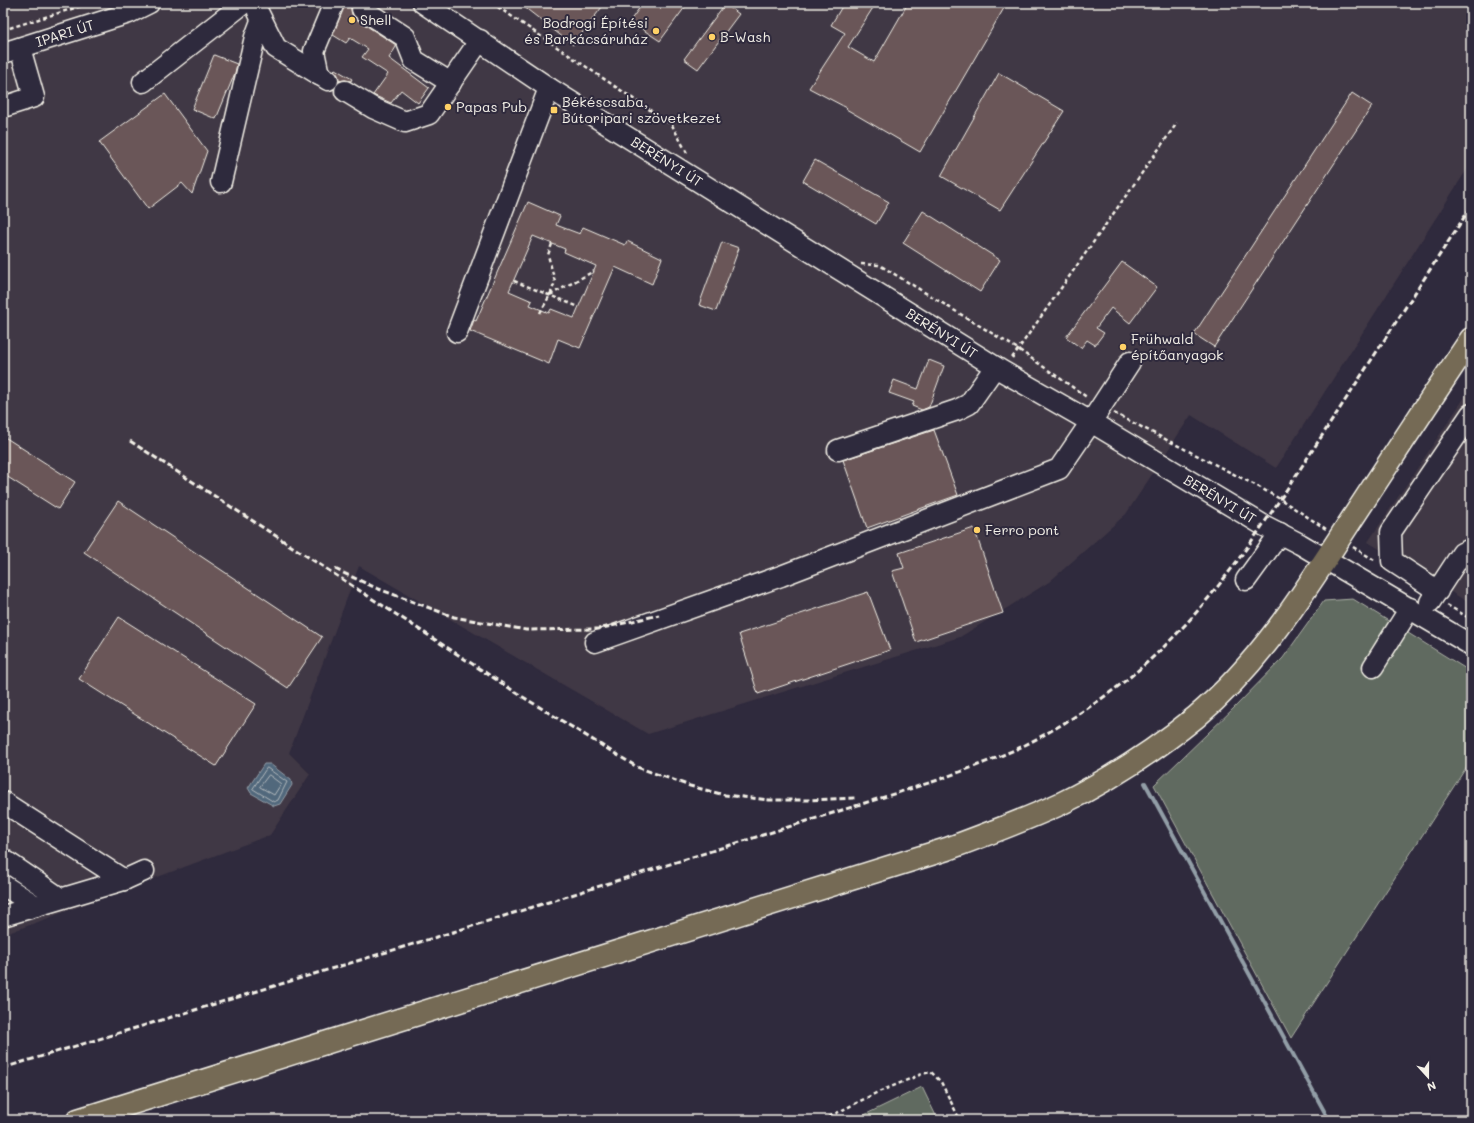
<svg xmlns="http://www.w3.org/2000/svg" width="1474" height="1123" viewBox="0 0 1474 1123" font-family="Mali,sans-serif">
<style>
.built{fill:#413845}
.green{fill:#606b60;stroke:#aaaea4}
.water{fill:#51677c;stroke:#929ea7}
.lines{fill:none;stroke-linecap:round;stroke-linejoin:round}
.shore{stroke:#b3babd;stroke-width:1}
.stream{stroke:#929ea7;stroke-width:4}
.building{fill:#6a5758;stroke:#f4f1e8;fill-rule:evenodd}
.minor-casing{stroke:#f4f1e8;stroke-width:23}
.major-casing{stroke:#f4f1e8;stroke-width:25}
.path{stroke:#f4f1e8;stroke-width:2.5;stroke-dasharray:4 3;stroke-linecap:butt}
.minor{stroke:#2f2a3d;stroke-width:20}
.major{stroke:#746b55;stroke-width:22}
.rail{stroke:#f4f1e8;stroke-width:3;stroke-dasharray:6 3;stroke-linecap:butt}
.poi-dot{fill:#ffd166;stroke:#2f2a3d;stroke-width:1.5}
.labels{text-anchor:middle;stroke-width:4;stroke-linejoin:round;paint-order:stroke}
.poi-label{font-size:14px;fill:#f4f1e8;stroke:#2f2a3d;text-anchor:start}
.street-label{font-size:14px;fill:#f4f1e8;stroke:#2f2a3d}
</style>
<rect width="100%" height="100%" fill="#2f2a3d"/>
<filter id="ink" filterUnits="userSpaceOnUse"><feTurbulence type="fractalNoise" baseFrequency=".025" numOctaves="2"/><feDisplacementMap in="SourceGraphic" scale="8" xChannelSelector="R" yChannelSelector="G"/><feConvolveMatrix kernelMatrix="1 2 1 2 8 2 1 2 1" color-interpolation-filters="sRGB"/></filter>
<g filter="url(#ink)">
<path class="built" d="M3,3H1471V163L1276,468L1191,415L1126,514L1049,582L960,637L648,734L359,566L289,753L310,774L270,835L3,935Z
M1471,388V604L1368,542Z"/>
<path class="green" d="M1353,599L1471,672V760L1291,1038L1154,785L1234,708L1283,658L1324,601Z
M922,1087L938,1120H854Z"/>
<path class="water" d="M264,764H270L291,780L292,785L280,804L274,806L251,793L248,788Z"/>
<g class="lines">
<path class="shore" d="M267,768L287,782L278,800L274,802L253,789Z
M269,775L281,784L274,795L260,787Z"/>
<path class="stream" d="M1145,783L1329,1120"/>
</g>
<path class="building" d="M345,3H352L351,8L352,14L356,19L396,45V47L389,58L429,88L418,103L401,90L391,103L373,95L388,74L362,57L368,49L350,38L346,43L333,35Z
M519,3H605L573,45Z
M643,3H688L660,41L630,21Z
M844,3H876L848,47L874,62L908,3H1007L920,152L846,109L847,108L809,88L845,33L831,25Z
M725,4L739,14L698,69L684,59Z
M214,55L237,64L235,73L216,119L192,109Z
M335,69L352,79L351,81L345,80L339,81L338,75L334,70Z
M999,73L1064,111L1000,210L941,176Z
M1352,93L1372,106L1214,347L1194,334Z
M165,94L207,151L192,194L182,183L148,209L99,142Z
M815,160L889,202L876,224L803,181Z
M528,202L560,216L556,225L580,234L583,227L625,245L627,241L662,258L652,284L615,267L580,348L558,339L549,364L470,331L474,320L476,321ZM533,236L565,249L564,252L596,266L574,318L551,309L549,313L530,305L532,301L509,291Z
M923,211L1000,260L980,292L903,243Z
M722,242L739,248L716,311L699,305Z
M1122,262L1157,287L1130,323L1111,308L1096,328L1104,333L1095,345L1087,340L1081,348L1066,337Z
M929,360L944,366L929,407L922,410L912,406L914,402L889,393L894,380L918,389Z
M934,430L958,495L867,528L843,460Z
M3,436L75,482L58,509L6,476H3Z
M118,501L322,637L288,688L84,552Z
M974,528L1003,613L916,642L892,571L904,568L899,553Z
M868,592L890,650L758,694L739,634Z
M119,617L256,704L216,766L79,679Z"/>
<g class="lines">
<defs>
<g id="minor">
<path id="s1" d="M423,3L549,88L1002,371L1091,422L1263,525L1300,544L1471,645"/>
<path d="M362,9L405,37L414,60L451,83"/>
<path d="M258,12L276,48L328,80"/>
<path id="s2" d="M3,53L129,13L149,3"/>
<path d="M319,75L314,51L334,3"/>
<path d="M143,82L244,3"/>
<path d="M345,91L373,108L405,122L429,114L480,40"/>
<path d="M3,107L34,97L20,48"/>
<path d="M221,182L255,37L261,21"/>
<path d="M457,332L549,88"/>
<path d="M838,450L957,410L969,404L995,367"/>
<path d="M1246,580L1280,533"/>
<path d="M1438,591L1392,561L1391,532L1471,414"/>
<path d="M1430,602L1462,553L1471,549"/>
<path d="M595,642L781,576L1059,469L1091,422L1130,362"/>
<path d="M1373,667L1410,608"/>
<path d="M3,802L124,880"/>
<path d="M3,859L60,898"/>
<path d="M3,885L36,906"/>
<path d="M3,916L124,880L144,871"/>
</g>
<path id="major" d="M78,1120L947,849C985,835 1023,821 1060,804C1108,781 1154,751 1196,717C1259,664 1304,593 1348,525C1389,463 1429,401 1471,339"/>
</defs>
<use href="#minor" class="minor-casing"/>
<use href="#major" class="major-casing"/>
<path class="path" d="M492,3L672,125L688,155
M3,30L91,3
M861,264L878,265L881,266L1018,349L1088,398
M514,281L579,307
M550,295L594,271
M540,313L550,295L555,282L548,255L552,244
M1012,358L1177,123
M1114,413L1259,487L1280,499L1326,529
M1353,547L1376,561
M1447,605L1471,619
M823,1120L876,1093L922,1074L931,1072L941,1082L960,1120"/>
<use href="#minor" class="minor"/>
<use href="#major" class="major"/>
<path class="rail" d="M130,441L523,697L637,767L690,786L725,795L769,800H809L855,798
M335,569L376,588L454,617L526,630L598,629L659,615
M3,1068L453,932L935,781C965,770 996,759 1025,745C1066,724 1107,697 1142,667C1211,607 1260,530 1310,454C1364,372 1417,289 1471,207"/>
</g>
</g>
<g class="poi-dot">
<circle cx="352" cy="20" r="4"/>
<circle cx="656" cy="31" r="4"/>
<circle cx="712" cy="37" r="4"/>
<circle cx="448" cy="107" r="4"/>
<rect x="550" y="106" width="8" height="8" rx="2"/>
<circle cx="1123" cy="347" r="4"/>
<circle cx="977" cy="530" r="4"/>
</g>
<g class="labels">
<g class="poi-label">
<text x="360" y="25">Shell</text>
<text x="648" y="28" text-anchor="end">Bodrogi Építési<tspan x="648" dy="16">és Barkácsáruház</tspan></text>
<text x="720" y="42">B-Wash</text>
<text x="562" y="107">Békéscsaba,<tspan x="562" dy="16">Bútoripari szövetkezet</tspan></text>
<text x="456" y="112">Papas Pub</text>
<text x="1131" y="344">Frühwald<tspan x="1131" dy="16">építőanyagok</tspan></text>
<text x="985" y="535">Ferro pont</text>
</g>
<g class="street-label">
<text dy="5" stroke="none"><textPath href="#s2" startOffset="65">IPARI ÚT</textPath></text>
<text dy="5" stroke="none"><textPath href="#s1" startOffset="291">BERÉNYI ÚT</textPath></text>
<text dy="5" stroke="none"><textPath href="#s1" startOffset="615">BERÉNYI ÚT</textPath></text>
<text dy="5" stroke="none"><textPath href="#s1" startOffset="939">BERÉNYI ÚT</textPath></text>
</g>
</g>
<rect width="1474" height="1123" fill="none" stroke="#2f2a3d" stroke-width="16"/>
<rect x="8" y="8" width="1458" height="1107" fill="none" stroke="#f4f1e8" stroke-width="1.5" filter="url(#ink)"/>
<g transform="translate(1428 1077) rotate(159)" stroke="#2f2a3d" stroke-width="3" paint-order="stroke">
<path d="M0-3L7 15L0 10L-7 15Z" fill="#f4f1e8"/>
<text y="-6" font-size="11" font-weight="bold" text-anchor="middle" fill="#f4f1e8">N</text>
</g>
</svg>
